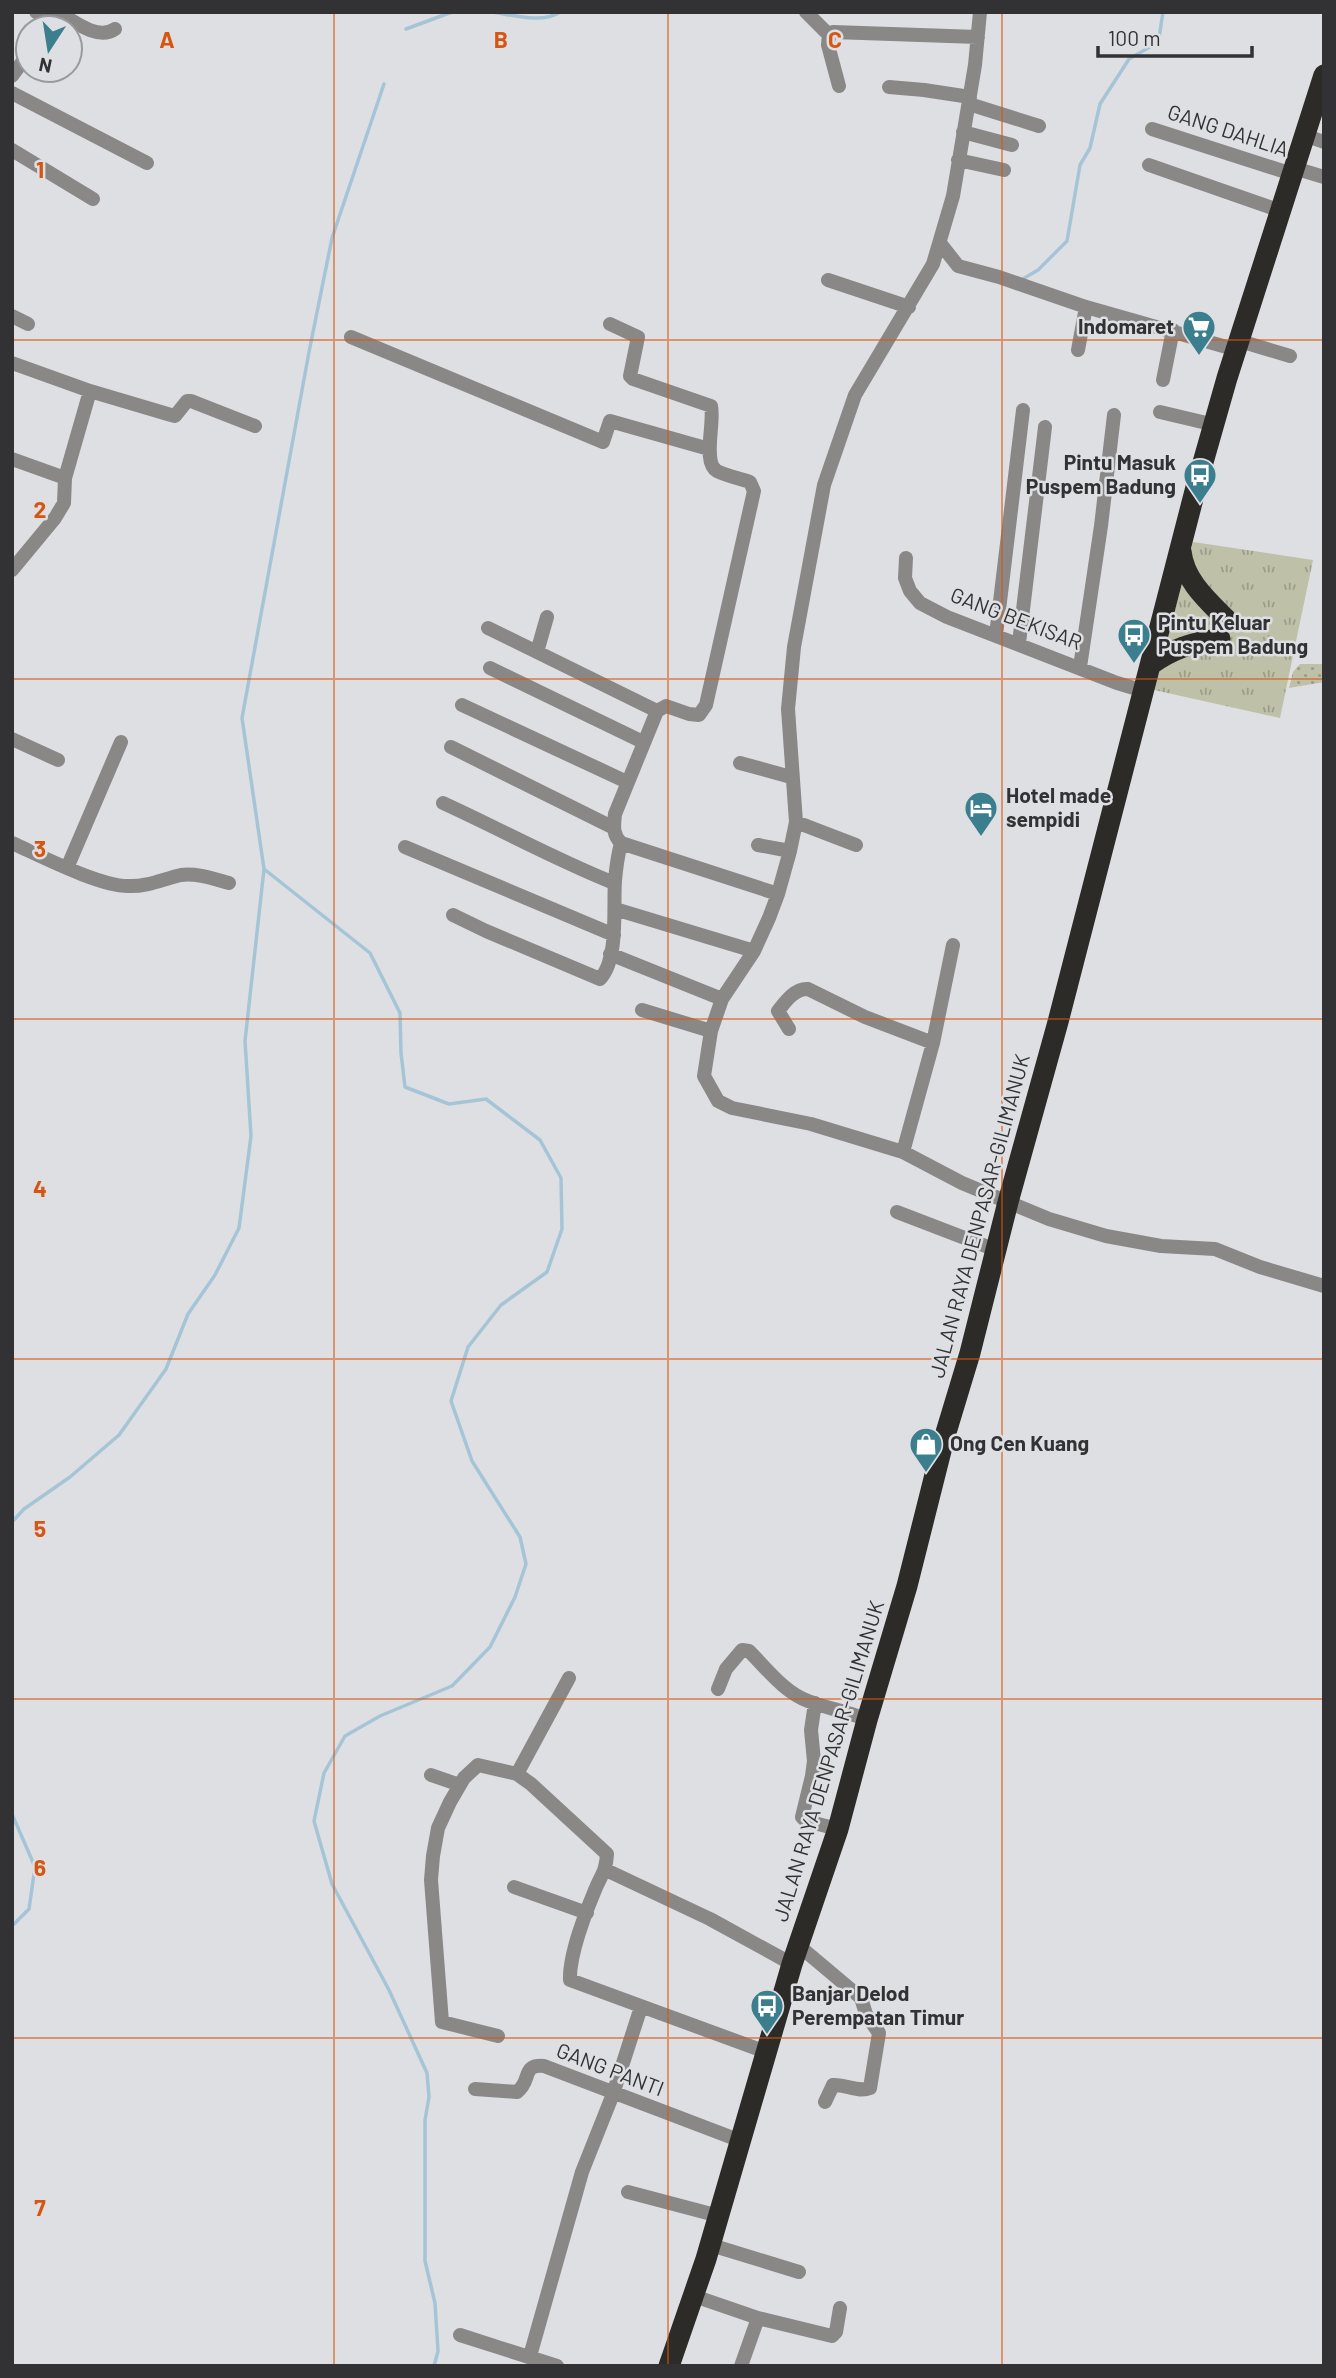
<svg xmlns="http://www.w3.org/2000/svg" width="1336" height="2378" viewBox="0 0 1336 2378" font-family="Barlow,sans-serif">
<style>
.grass{fill:url(#grass-dots)}
.park{fill:url(#park-tufts)}
.lines{fill:none;stroke-linecap:round;stroke-linejoin:round}
.stream{stroke:#a5c5d6;stroke-width:3.5}
.minor{stroke:#898886;stroke-width:14}
.highway{stroke:#2c2b28;stroke-width:21}
.grid{fill:none;stroke:#d65510;stroke-width:2;stroke-opacity:0.55}
.labels{text-anchor:middle;stroke-width:5;stroke-linejoin:round;paint-order:stroke}
.street-label{font-size:21px;fill:#323234;stroke:#dedfe3}
.poi-label{font-size:21px;font-weight:bold;fill:#323234;stroke:#dedfe3;text-anchor:start}
.grid-label{font-size:23px;text-anchor:middle;font-weight:bold;fill:#d65510;stroke:#dedfe3;stroke-width:5;stroke-linejoin:round;paint-order:stroke}
</style>
<defs>
<pattern id="grass-dots" width="8" height="8" patternUnits="userSpaceOnUse" patternTransform="scale(1.75)"><rect width="8" height="8" fill="#bec0a8"/><path d="M2 2h.1M6 6h.1" fill="none" stroke="#9b9d8a" stroke-width="1.8" stroke-linecap="round"/></pattern>
<pattern id="park-tufts" width="24" height="20" patternUnits="userSpaceOnUse" patternTransform="scale(1.75)"><rect width="24" height="20" fill="#bec0a8"/><path d="M3 7l-1-3M5 7V3M7 7l1-3M15 17l-1-3M17 17v-4M19 17l1-3" fill="none" stroke="#9b9d8a"/></pattern>
</defs>
<rect width="100%" height="100%" fill="#dedfe3"/>
<path class="grass" d="M1300,664H1324V682L1289,688L1293,672Z"/>
<path class="park" d="M1193,542L1313,560L1280,718L1154,690Z"/>
<g class="lines">
<path class="stream" d="M492,12C512,15 543,24 560,12
M406,29L452,12
M1021,280L1038,270L1067,241L1080,165L1090,148L1100,104L1129,59L1155,44L1159,38L1163,12
M264,869L370,953L400,1013L401,1053L405,1087L449,1104L486,1099L540,1140L561,1178L562,1229L547,1272L501,1305L468,1347L451,1401L472,1461L520,1537L526,1564L515,1597L490,1647L452,1686L380,1716L345,1736L324,1773L314,1821L332,1884L389,1990L427,2073L429,2097L425,2120V2261L435,2303L438,2351L434,2366
M12,1522L24,1509L70,1477L119,1435L166,1369L188,1314L215,1275L239,1228L251,1136L245,1041L264,869L242,718L309,352L332,238L384,84
M12,1814L35,1867L29,1909L12,1926"/>
<path class="minor" d="M36,12L50,20
M58,12C73,21 98,41 115,29
M806,12L829,35
M980,12L975,65L953,196L933,264L855,395L824,485L794,647L788,709L796,822L790,851L778,894L769,918L754,951L722,999L711,1031L704,1076L718,1101L732,1108L811,1124L903,1152L962,1183L1049,1219L1106,1236L1161,1246L1215,1249L1260,1267L1324,1286
M45,28L55,12
M12,76L28,54
M839,86L828,45L829,34L833,32L978,37
M889,87L924,90L970,97
M12,93L147,163
M969,104L1039,126
M1152,129L1292,174
M963,132L1012,145
M1304,135L1324,142
M12,150L93,199
M958,160L1004,170
M1149,165L1281,211
M1294,168L1324,177
M940,243L958,266L999,277L1086,307L1237,350
M828,280L909,307
M12,316L28,324
M610,324L638,337L630,376L633,379L711,406C715,422 702,463 717,471C727,476 739,478 750,482L754,491L706,705L699,715L689,714L666,706L657,711
M351,337L603,442L610,421L709,449
M1240,341L1290,356
M1078,350L1086,307
M12,363L90,391L171,415L175,416L187,401H191L255,426
M1163,380L1173,330
M1160,412L1215,425
M12,459L65,478
M906,558L905,578L910,591L920,603L947,617L1117,683L1144,691
M12,570L55,518L64,503L65,478L90,391
M488,628L657,711L615,814C614,825 612,834 621,843L778,894
M996,635L1023,410
M1019,643L1045,427
M537,652L547,617
M1080,667L1101,526L1114,415
M490,668L643,742
M462,705L627,782
M12,739L58,760
M451,747L614,828
M740,763L791,777
M443,803C500,829 556,860 614,883
M796,822L856,845
M12,843C41,856 99,886 128,886C147,887 163,879 181,875C197,873 214,879 229,883
M758,845L790,851
M405,847L614,935
M67,868L121,742
M615,909L754,951
M453,915L486,931L600,979C619,959 613,907 615,881C616,868 618,855 621,843
M610,954L722,999
M642,1010L711,1031
M789,1029L778,1011C785,1002 795,988 808,989L865,1017L933,1043
M903,1152L933,1043L953,945
M897,1212L996,1250
M718,1689L726,1669L742,1650L749,1651C767,1669 784,1692 808,1701C828,1709 848,1711 867,1720
M815,1703L811,1730L814,1761L812,1776L802,1817L806,1821L838,1829
M517,1774L569,1678
M431,1775L460,1785
M606,1870L710,1919L792,1964
M514,1887L587,1913
M798,1945L861,1998L866,2014L879,2033L870,2088C858,2093 846,2084 833,2085L825,2102
M498,2036L442,2022L431,1880L433,1856L438,1828L450,1802L464,1778L478,1765L517,1774L531,1784L607,1854C606,1872 601,1875 595,1890C585,1913 569,1956 570,1980L766,2052
M475,2089L517,2092C532,2081 521,2064 544,2066L741,2141
M628,2192L719,2216
M711,2245L799,2272
M694,2296L758,2318L832,2336L836,2332L840,2308
M460,2335L557,2366
M530,2356L582,2172L613,2094L641,2007
M741,2366L758,2318"/>
<path class="highway" d="M1181,551C1184,580 1207,600 1226,619
M1150,665C1172,649 1193,642 1220,639
M669,2366L706,2259L792,1964L838,1829L867,1720L907,1586L944,1439L970,1353L1008,1202L1058,1022L1196,487L1227,378L1324,75"/>
</g>
<path class="grid" d="M334,12V2366M668,12V2366M1002,12V2366M12,340H1324M12,679H1324M12,1019H1324M12,1359H1324M12,1699H1324M12,2038H1324"/>
<defs>
<symbol id="supermarket-pin" viewBox="-11 -11 22 30"><path d="M0 17L-7.5 6A9.5 9.5 0 1 1 7.5 6Z" fill="#3b7e8e" stroke="#dedfe3"/><path d="M-6-5.5h2.5l.6 2H6L4.5 2H-2.5L-4.4-4H-6ZM-1.5 3.2a1.3 1.3 0 1 0 .1 0ZM3 3.2a1.3 1.3 0 1 0 .1 0Z" fill="#fff"/></symbol>
<symbol id="bus-pin" viewBox="-11 -11 22 30"><path d="M0 17L-7.5 6A9.5 9.5 0 1 1 7.5 6Z" fill="#3b7e8e" stroke="#dedfe3"/><path d="M-5-6H5V4H4V6H2V4H-2V6H-4V4H-5ZM-3.5-4V0h7V-4ZM-3.5 1.2v1.5H-2V1.2ZM2 1.2v1.5H3.5V1.2Z" fill="#fff"/></symbol>
<symbol id="hotel-pin" viewBox="-11 -11 22 30"><path d="M0 17L-7.5 6A9.5 9.5 0 1 1 7.5 6Z" fill="#3b7e8e" stroke="#dedfe3"/><path d="M-6-4.5h1.5V1H6V5H4.5V3h-9V5H-6ZM-4 0a1.8 1.8 0 1 1 3.6 0ZM.5 0V-2.5h3Q6-2.5 6 0Z" fill="#fff"/></symbol>
<symbol id="shop-pin" viewBox="-11 -11 22 30"><path d="M0 17L-7.5 6A9.5 9.5 0 1 1 7.5 6Z" fill="#3b7e8e" stroke="#dedfe3"/><path d="M-5-2.5h2.3a2.7 3.5 0 0 1 5.4 0H5L5.5 6h-11ZM-1.5-2.5h3a1.5 2.3 0 0 0-3 0Z" fill="#fff"/></symbol>
</defs>
<g fill-rule="evenodd">
<use href="#supermarket-pin" x="1180" y="308" width="38" height="52"/>
<use href="#bus-pin" x="1181" y="456" width="38" height="52"/>
<use href="#bus-pin" x="1115" y="616" width="38" height="52"/>
<use href="#hotel-pin" x="962" y="789" width="38" height="52"/>
<use href="#shop-pin" x="907" y="1425" width="38" height="52"/>
<use href="#bus-pin" x="748" y="1987" width="38" height="52"/>
</g>
<g class="labels">
<g class="street-label">
<text transform="translate(1228 131) rotate(18)" y="7">GANG DAHLIA</text>
<text transform="translate(1016 619) rotate(21)" y="7">GANG BEKISAR</text>
<text transform="translate(980 1216) rotate(-75)" y="7">JALAN RAYA DENPASAR-GILIMANUK</text>
<text transform="translate(829 1761) rotate(-73)" y="7">JALAN RAYA DENPASAR-GILIMANUK</text>
<text transform="translate(610 2070) rotate(21)" y="7">GANG PANTI</text>
</g>
<g class="poi-label">
<text x="1174" y="334" text-anchor="end">Indomaret</text>
<text x="1176" y="470" text-anchor="end">Pintu Masuk<tspan x="1176" dy="24">Puspem Badung</tspan></text>
<text x="1158" y="630">Pintu Keluar<tspan x="1158" dy="24">Puspem Badung</tspan></text>
<text x="1006" y="803">Hotel made<tspan x="1006" dy="24">sempidi</tspan></text>
<text x="950" y="1451">Ong Cen Kuang</text>
<text x="792" y="2001">Banjar Delod<tspan x="792" dy="24">Perempatan Timur</tspan></text>
</g>
</g>
<g class="grid-label">
<text x="167" y="48">A</text>
<text x="501" y="48">B</text>
<text x="835" y="48">C</text>
<text x="40" y="178">1</text>
<text x="40" y="518">2</text>
<text x="40" y="857">3</text>
<text x="40" y="1197">4</text>
<text x="40" y="1537">5</text>
<text x="40" y="1876">6</text>
<text x="40" y="2216">7</text>
</g>
<rect width="1336" height="2378" fill="none" stroke="#323234" stroke-width="28"/>
<g transform="translate(49 49) rotate(192)"><circle r="33" fill="#dedfe3" stroke="#999a9d" stroke-width="2"/>
<path d="M0-5L12 26L0 18L-12 26Z" fill="#3b7e8e"/>
<text y="-10" font-size="19" font-weight="bold" text-anchor="middle" fill="#323234">N</text>
</g>
<path d="M1098 46v10h154v-10" fill="none" stroke="#323234" stroke-width="3.5"/>
<text x="1108" y="46" font-size="21" fill="#323234" stroke="#dedfe3" stroke-width="5" paint-order="stroke">100 m</text>
</svg>
